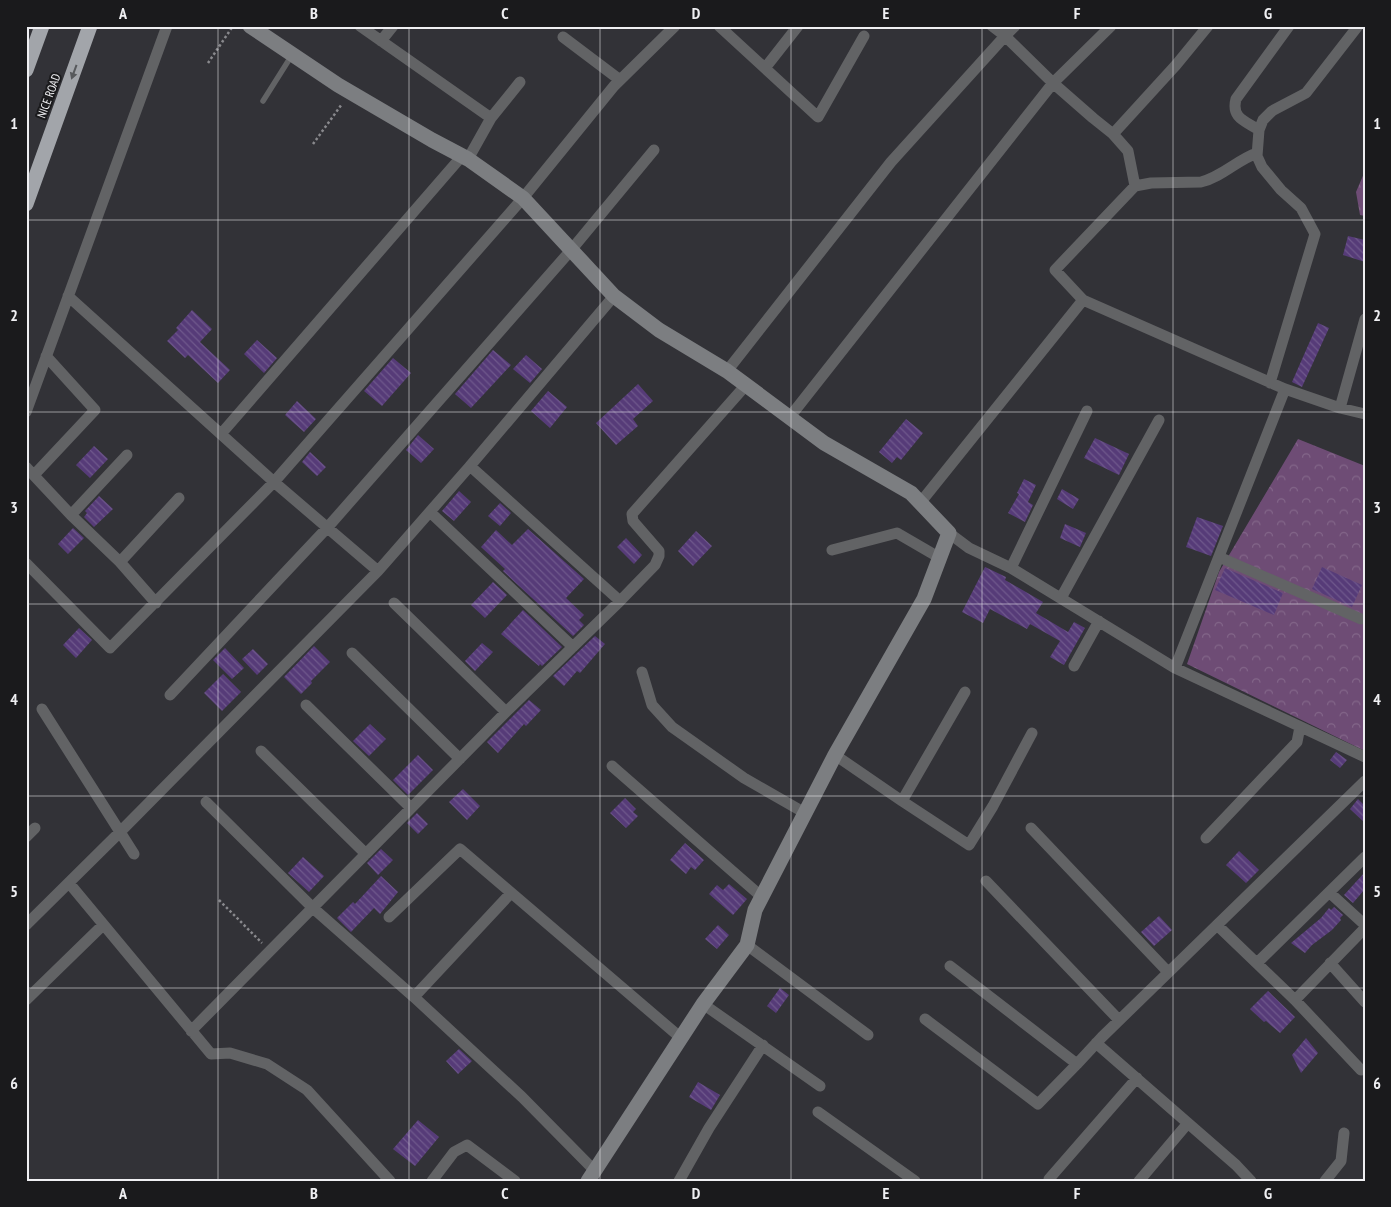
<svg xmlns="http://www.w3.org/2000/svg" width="1391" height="1207" viewBox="0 0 1391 1207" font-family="'PT Sans Narrow',sans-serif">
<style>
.forest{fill:url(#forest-crowns)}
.building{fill:url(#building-back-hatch)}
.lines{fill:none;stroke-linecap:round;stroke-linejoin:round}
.path{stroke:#89898d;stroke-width:2.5;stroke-dasharray:2.5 2.5;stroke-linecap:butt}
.lane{stroke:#626365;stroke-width:5.5}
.street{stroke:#626365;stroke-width:11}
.secondary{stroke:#7c7e81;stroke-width:15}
.highway{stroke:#a2a5aa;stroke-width:15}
.oneway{fill:#57595c}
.grid{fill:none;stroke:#efeff2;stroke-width:1;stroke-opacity:0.55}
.labels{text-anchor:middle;stroke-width:4;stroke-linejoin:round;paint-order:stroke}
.street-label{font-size:12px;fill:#efeff2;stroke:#1a1a1c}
.neatline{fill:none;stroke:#efeff2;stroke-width:2}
.grid-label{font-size:16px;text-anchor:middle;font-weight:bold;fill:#efeff2}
</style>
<defs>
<pattern id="forest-crowns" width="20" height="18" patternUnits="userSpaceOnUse" patternTransform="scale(1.25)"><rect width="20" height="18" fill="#6e4c75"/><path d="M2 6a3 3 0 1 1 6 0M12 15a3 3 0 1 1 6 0" fill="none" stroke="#836689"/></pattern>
<pattern id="building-back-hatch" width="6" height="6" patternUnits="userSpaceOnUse" patternTransform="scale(1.25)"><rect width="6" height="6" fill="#563b78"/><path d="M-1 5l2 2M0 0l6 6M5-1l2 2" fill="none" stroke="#6f588c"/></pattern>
</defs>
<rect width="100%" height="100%" fill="#323237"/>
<path class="forest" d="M1365,171V216L1360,215L1356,192Z
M1298,439L1365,466V751L1187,664L1219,572Z"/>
<path class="building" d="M1348,236L1365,240V262L1343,255Z
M192,310L212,329L200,342L230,370L218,383L188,355L185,358L167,341L178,330L176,328Z
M1318,323L1329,328L1302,387L1292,382Z
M257,340L277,358L264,373L244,354Z
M493,350L511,365L471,408L455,394Z
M526,355L542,369L530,383L513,369Z
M393,358L411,373L382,406L364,391Z
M638,384L653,401L633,419L638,426L616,445L596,423Z
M548,391L567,407L550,428L531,411Z
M297,401L316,419L304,432L285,415Z
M906,419L923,433L901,460L897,457L892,463L879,452Z
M418,435L434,449L421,463L406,450Z
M1095,438L1129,454L1119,475L1084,458Z
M94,446L108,459L90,478L76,465Z
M310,452L326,467L317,476L302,462Z
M1024,479L1036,485L1028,502L1033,505L1025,522L1008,513L1019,494L1017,493Z
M1062,489L1079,499L1073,509L1057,499Z
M459,491L471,502L454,521L442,511Z
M99,496L113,509L94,527L84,517L87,513L85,511Z
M500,503L511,513L500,526L488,516Z
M1197,517L1223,526L1211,556L1186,547Z
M1065,524L1086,533L1080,547L1060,538Z
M73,528L84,538L68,554L58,544Z
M528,529L584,579L566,598L584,615L579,620L584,625L573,636L503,571L505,569L481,547L496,530L512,545Z
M696,531L712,546L693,566L678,551Z
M626,538L642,555L634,564L617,547Z
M985,567L1006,577L1005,580L1043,602L1036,613L1068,632L1074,622L1085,628L1064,665L1050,657L1060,641L1030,624L1027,629L990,609L983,623L962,612Z
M1322,567L1362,585L1352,607L1312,589Z
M1225,568L1283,593L1274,615L1215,590Z
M493,582L507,595L485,618L471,605Z
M523,610L562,647L542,666L540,664L539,666L501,634Z
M79,628L92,640L76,658L63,645Z
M595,636L605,644L580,673L577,671L564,686L553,676Z
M482,643L493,652L475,671L465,661Z
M314,646L330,662L311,681L312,683L301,694L284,677Z
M225,648L244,668L232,679L213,660Z
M253,649L268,664L257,675L242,659Z
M223,674L241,692L222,711L204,693Z
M529,700L541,710L526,726L524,724L498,753L487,742Z
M370,724L386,739L369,756L353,741Z
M1336,752L1347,760L1340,768L1330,760Z
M418,755L433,770L408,795L393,780Z
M463,789L480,806L467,820L449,802Z
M625,798L636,809L633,812L638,816L626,828L610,813Z
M1358,799L1365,806V823L1350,809Z
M417,813L428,824L418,834L407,823Z
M685,843L704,860L695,870L691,867L686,874L670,860Z
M381,849L393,860L378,875L367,863Z
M1239,851L1259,870L1246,883L1226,865Z
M303,857L324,876L309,892L288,873Z
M1365,872V889L1353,903L1344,895Z
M381,876L398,892L380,914L374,908L351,932L337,918L353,902L355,904Z
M729,884L747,899L733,915L709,894L717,885L723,890Z
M1334,907L1343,915L1340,918L1341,920L1332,930L1312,945L1305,953L1291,943L1321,918L1329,908L1331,910Z
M1159,916L1172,930L1154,946L1141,932Z
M718,925L729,935L717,949L705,939Z
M780,988L789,995L776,1013L767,1006Z
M1268,991L1295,1017L1280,1033L1266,1021L1264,1022L1250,1009Z
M1306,1038L1318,1053L1301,1073L1292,1055Z
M459,1049L472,1061L458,1074L446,1061Z
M698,1082L720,1095L711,1110L689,1097Z
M418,1120L439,1137L415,1166L393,1149Z"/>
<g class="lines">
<path class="path" d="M208,63L233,26
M313,144L342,104
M219,900L262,943"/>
<path class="lane" d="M263,101L292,55"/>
<path class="street" d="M360,26L491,118
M719,26L818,117L864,36
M992,26L1005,36L1015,26
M1111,26L1053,83L1093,118L1113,134L1128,151L1135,186
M563,37L620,80
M381,41L393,26
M765,68L798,26
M1259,130C1245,121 1231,118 1236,99L1289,26
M1113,134L1176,65L1208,26
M468,159L491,118L520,82
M68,296L274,482L378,571
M1083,300L1055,270L1135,186L1151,183L1201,182C1222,177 1237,160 1257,153
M727,371L891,162L1005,36L1053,83L789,418
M1270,383L1315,234L1301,208L1281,190L1262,167L1257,156L1259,130L1263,120L1272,111L1306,93L1358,26
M1340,408L1365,319
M26,412L167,26
M221,434L462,156
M470,466L614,296
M26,467L71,515L120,562L156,603
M34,475L95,410L46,356
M920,503L1083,300L1285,389L1340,408L1365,414
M430,512L573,647
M71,515L127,455
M949,533L969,548L1011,568L1175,668L1365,757
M832,550L897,533L940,558
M1219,557L1361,619
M120,562L179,498
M26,563L110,648L274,482L523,198L614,86L675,26
M1011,568L1087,411
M1061,598L1159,420
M394,603L506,712
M352,653L460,759
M1074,666L1099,621
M1175,668L1285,389
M642,672L652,705L672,727L744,778L805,813
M170,695L327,528L572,249L654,150
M306,705L411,808
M42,709L134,854
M261,751L366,854
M835,755L902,801L965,692
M612,766L762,897
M902,801L969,845L993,806L1032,733
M206,802L313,908L414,997L522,1097L595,1171
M1031,828L1168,972
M26,837L35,828
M1206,838L1297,742L1300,727
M986,881L1119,1020
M69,883L211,1054L230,1053L267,1064L307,1090L390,1181
M1330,893L1365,925
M389,917L460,849L681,1038
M26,925L120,832L378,571L470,466L620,601
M1217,925L1295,1000L1365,928
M747,945L868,1035
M1257,963L1365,857
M1330,963L1365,1002
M950,966L1077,1064L1102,1037L1365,781
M414,997L511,893
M26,1000L103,925
M1295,1000L1361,1070
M703,1004L820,1086
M925,1019L1038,1104L1077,1064
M191,1031L506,712L620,601L655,565L659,556V551L633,521L632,514L746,385
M1096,1043L1236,1165L1251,1181
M818,1112L915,1181
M1049,1179L1137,1078
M432,1181L454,1152L467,1145L515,1181
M679,1181L709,1128L763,1045
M1139,1181L1188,1123
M1325,1181L1341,1161L1344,1133"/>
<path class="secondary" d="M250,26L338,85L432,140L468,159L523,198L614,296L659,330L727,371L824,443L911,493L949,533L924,599L835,755L755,910L747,945L703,1004L588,1181"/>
<path class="highway" d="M26,70L42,26
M26,204L90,26"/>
</g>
<defs><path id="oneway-solid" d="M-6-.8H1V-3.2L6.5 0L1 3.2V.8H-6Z" transform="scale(1.25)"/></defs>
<use class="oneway" href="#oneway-solid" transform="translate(74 72) rotate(110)"/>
<path class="grid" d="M218,26V1181M409,26V1181M600,26V1181M791,26V1181M982,26V1181M1173,26V1181M26,220H1365M26,412H1365M26,604H1365M26,796H1365M26,988H1365"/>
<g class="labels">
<g class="street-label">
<text transform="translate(49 96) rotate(-70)" y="4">NICE ROAD</text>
</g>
</g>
<rect width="1391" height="1207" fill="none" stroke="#1a1a1c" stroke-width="55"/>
<rect x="28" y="28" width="1336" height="1152" class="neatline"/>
<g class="grid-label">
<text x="123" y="19">A</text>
<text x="314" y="19">B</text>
<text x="505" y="19">C</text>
<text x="696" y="19">D</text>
<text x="886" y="19">E</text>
<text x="1077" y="19">F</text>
<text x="1268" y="19">G</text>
<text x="14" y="129">1</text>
<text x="1377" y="129">1</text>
<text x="14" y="321">2</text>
<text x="1377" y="321">2</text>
<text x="14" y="513">3</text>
<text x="1377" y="513">3</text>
<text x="14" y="705">4</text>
<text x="1377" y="705">4</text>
<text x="14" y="897">5</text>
<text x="1377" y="897">5</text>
<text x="14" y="1089">6</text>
<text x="1377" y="1089">6</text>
<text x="123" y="1199">A</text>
<text x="314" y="1199">B</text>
<text x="505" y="1199">C</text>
<text x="696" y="1199">D</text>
<text x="886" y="1199">E</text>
<text x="1077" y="1199">F</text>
<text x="1268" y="1199">G</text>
</g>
</svg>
